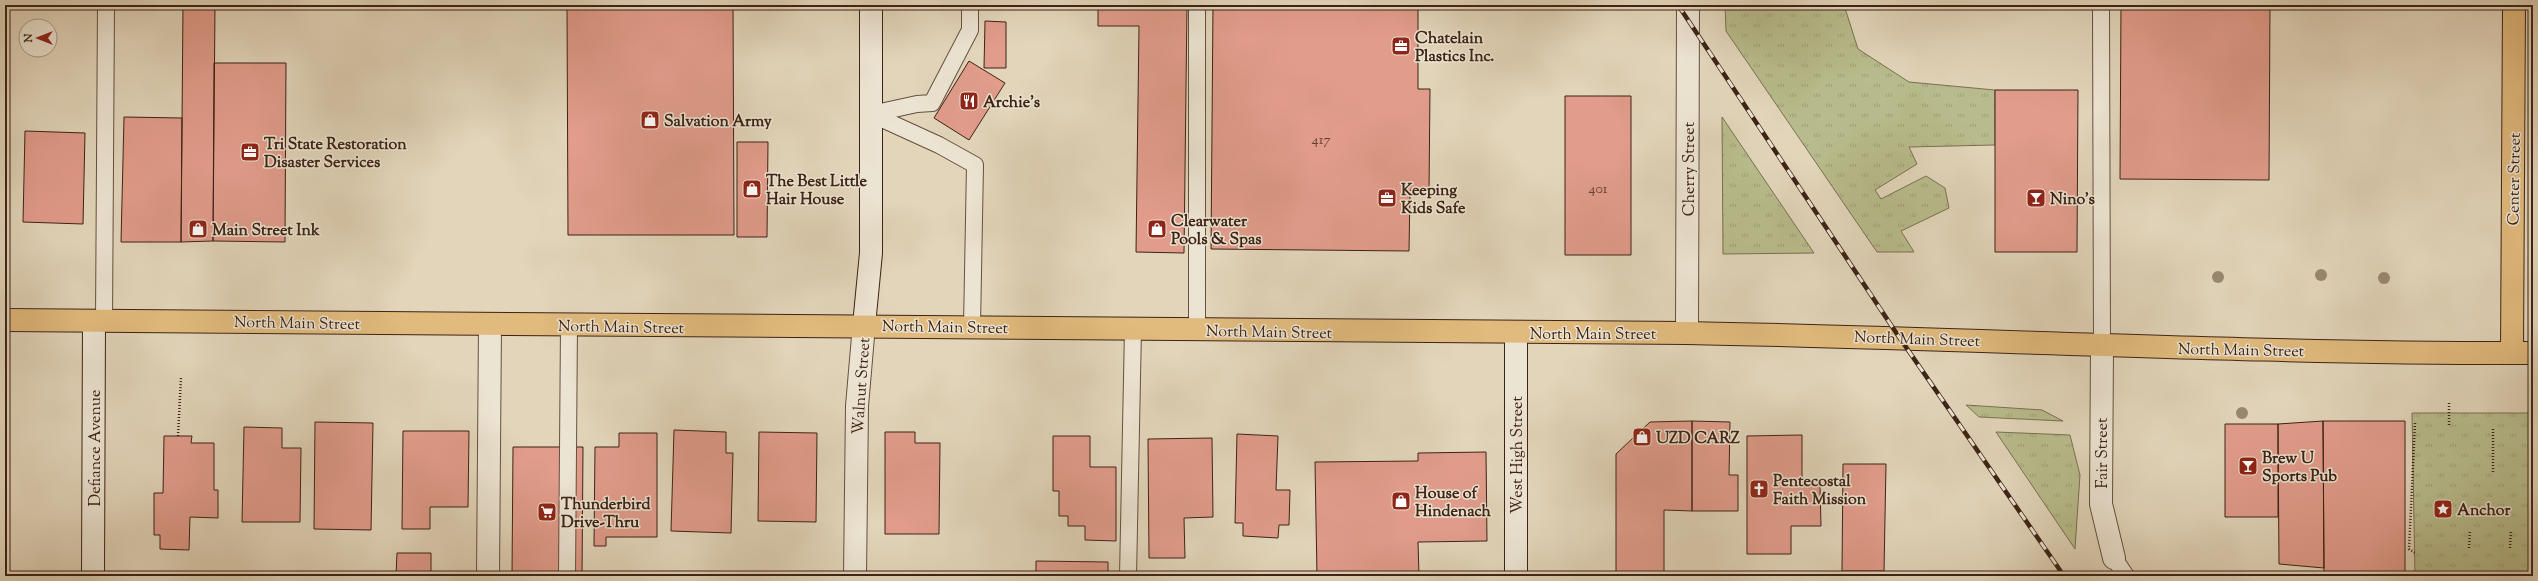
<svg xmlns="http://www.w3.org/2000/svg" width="2538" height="581" viewBox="0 0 2538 581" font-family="'Sorts Mill Goudy',serif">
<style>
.grass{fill:url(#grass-tufts);stroke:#7a7051}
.building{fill:#e19c8b;stroke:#3d2316}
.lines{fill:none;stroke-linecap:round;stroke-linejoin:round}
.lane-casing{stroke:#66503f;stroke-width:18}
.street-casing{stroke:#66503f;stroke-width:24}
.secondary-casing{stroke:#3d2316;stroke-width:24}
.primary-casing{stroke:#3d2316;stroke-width:24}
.highway-casing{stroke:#3d2316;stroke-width:24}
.path{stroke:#3d2316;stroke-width:2.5;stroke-dasharray:1 2;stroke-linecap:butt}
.lane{stroke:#ece4d2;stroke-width:16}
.street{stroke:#ece4d2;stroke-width:22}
.secondary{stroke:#ece4d2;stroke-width:22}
.primary{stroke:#e1ba7d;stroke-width:22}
.highway{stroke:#e1ba7d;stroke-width:22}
.rail-casing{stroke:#3d2316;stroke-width:4.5}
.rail{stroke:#ece4d2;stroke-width:3;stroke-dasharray:9;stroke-linecap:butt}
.tree{fill:#988870}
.labels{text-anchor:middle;stroke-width:3;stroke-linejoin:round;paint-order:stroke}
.number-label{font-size:14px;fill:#664133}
.poi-label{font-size:16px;font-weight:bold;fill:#3d2316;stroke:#ece4d2;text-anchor:start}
.street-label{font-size:16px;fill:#3d2316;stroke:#ece4d2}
</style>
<defs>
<pattern id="grass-tufts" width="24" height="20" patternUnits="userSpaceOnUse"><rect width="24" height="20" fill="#b8bc8c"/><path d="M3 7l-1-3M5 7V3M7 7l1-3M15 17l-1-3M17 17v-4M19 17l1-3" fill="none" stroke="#9fa178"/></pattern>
</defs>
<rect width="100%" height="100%" fill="#e2d5ba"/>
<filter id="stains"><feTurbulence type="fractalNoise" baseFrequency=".005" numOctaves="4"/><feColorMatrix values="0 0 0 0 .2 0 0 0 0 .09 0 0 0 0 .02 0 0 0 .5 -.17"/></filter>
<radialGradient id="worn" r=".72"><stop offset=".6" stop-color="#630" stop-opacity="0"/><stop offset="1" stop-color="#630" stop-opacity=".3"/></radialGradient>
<path class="grass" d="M1725,5H1844L1858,49L1909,82L1995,90V145L1909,147L1917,164L1875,190L1881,199L1926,176L1945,188L1949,208L1901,231L1914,252H1877L1726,31Z
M1722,117L1814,253L1723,254Z
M1966,405L2042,410L2063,421L1979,417Z
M2412,413H2533V576H2415Z
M1996,432L2070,435L2080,475L2075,549Z"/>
<path class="building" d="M10,5H61V7L10,6Z
M183,5H215L213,241L181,242Z
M567,5H733L734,235H568Z
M1098,5H1187L1184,253L1136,252L1139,26H1098Z
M1213,5H1418V89H1430L1429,190H1410L1409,251L1211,249Z
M2121,5H2270L2269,180L2120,179Z
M985,21L1006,22V68H984Z
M969,61L1005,83L969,140L934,118Z
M214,63H286L285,242L213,241Z
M1995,90H2078L2077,252H1995Z
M1565,96H1631V255H1565Z
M124,117L182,118L181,242H121Z
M25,131L85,133L83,224L23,222Z
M737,142H768L767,237H737Z
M1692,421V511L1664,510V576H1616V454L1650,422Z
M1692,421L1730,422L1729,475H1738V511H1692Z
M2323,421H2405V576H2324Z
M2323,421L2324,568L2279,564L2278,424Z
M315,422L373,423L371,530L314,529Z
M2225,424H2278V517H2225Z
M244,427L282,428V448H301L300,522H242Z
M674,430L726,432V453H733L731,533L671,531Z
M403,431H469L468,507H430V529H402Z
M759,432L817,433L816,522L758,521Z
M885,432H915V443H940L939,534H885Z
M619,433H657V537H606V546H594L595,447H619Z
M1237,434L1278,436L1276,490H1290L1289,525H1279L1278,538L1243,536V523H1235Z
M1802,435V486H1820L1821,526H1791V554H1747V436Z
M164,436H192L191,443H214V490H218V518L190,517L189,550L160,549V535H154V493H163Z
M1053,436H1090V467H1116V541L1085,540V526H1068V516H1059V491H1053Z
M1212,438L1213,517L1184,518L1185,558H1149L1148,439Z
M513,447H583L582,576H512Z
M1486,452L1487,541L1418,542L1419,576H1317L1315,462L1418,461V453Z
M1843,464H1886L1884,571H1842Z
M397,553H431V576H396Z
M1036,561L1108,562V576H1036Z
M1138,573H1184V576H1138Z"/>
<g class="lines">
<defs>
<path id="lane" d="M1197,5V330
M2101,5L2102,346
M871,114L939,145L975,165L972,327
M871,114L917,104L932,103L970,30V5
M104,321L106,5
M2114,558L2126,576
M567,576L569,325
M1128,576L1133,329"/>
<path id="street" d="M1687,333L1688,5
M2102,346L2101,504L2114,558
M488,576L490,324
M855,576L857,406L864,325"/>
<path id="secondary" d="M864,325L871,253V5
M1516,333V576
M93,576L94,321"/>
<path id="primary" d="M5,320L1687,333C1962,338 2237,353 2512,353"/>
<path id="highway" d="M2514,5L2512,353H2533"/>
</defs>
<use href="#lane" class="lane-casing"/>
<use href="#street" class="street-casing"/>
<use href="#secondary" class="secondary-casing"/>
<use href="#primary" class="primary-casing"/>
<use href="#highway" class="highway-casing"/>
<path class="path" d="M2449,403V426
M2415,423L2409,549L2415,553
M178,436L181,378
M2493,472V427
M2469,548L2470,530
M2510,548L2511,530"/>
<use href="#lane" class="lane"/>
<use href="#street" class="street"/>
<use href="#secondary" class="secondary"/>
<use href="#primary" class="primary"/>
<use href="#highway" class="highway"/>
<defs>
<path id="rail" d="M1678,5L1899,337L2064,576"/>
</defs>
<use href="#rail" class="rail-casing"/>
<use href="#rail" class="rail"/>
</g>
<g class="tree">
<circle cx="2321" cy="275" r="6"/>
<circle cx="2218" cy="277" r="6"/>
<circle cx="2384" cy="278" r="6"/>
<circle cx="2242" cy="413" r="6"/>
</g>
<defs>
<symbol id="office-square" viewBox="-11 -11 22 22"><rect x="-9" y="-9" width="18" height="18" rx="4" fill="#8f2418" stroke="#ece4d2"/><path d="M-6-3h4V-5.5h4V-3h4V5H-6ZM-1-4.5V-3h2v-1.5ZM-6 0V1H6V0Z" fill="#fff"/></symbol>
<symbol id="restaurant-square" viewBox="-11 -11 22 22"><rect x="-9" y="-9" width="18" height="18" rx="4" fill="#8f2418" stroke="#ece4d2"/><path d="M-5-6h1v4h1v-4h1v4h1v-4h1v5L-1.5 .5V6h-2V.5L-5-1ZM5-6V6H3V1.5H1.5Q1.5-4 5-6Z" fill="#fff"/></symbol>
<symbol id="shop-square" viewBox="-11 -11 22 22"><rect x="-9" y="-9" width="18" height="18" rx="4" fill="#8f2418" stroke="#ece4d2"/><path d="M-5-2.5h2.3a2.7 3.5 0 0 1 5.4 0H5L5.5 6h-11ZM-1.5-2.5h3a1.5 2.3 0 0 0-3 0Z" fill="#fff"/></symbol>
<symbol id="bar-square" viewBox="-11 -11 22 22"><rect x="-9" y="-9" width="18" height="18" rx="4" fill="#8f2418" stroke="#ece4d2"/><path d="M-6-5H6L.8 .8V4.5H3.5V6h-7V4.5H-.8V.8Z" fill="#fff"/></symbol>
<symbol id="church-square" viewBox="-11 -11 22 22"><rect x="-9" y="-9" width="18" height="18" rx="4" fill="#8f2418" stroke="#ece4d2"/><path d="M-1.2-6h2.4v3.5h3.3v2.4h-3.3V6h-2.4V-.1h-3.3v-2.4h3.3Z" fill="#fff"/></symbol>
<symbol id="sight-square" viewBox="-11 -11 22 22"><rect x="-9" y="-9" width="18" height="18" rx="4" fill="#8f2418" stroke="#ece4d2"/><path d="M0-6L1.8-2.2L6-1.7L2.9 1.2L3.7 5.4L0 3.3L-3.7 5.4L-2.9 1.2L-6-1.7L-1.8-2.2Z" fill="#fff"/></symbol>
<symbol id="supermarket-square" viewBox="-11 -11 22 22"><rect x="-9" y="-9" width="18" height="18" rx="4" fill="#8f2418" stroke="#ece4d2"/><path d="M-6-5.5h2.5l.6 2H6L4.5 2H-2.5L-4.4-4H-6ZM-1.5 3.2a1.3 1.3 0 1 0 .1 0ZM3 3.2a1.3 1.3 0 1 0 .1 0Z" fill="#fff"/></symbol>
</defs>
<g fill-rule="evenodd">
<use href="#office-square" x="1390" y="35" width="22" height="22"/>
<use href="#restaurant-square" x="958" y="90" width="22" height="22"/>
<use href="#shop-square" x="639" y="109" width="22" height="22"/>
<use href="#office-square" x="239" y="141" width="22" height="22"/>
<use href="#shop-square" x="741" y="178" width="22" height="22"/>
<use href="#office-square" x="1376" y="187" width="22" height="22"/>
<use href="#bar-square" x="2025" y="187" width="22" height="22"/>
<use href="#shop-square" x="187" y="218" width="22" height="22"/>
<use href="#shop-square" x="1146" y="218" width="22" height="22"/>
<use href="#shop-square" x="1631" y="426" width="22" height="22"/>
<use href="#bar-square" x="2237" y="455" width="22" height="22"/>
<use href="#church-square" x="1748" y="478" width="22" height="22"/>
<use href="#shop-square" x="1390" y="490" width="22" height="22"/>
<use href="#sight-square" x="2432" y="498" width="22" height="22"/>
<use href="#supermarket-square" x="536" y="501" width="22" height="22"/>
</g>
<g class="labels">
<g class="number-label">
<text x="1321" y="144">417</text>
<text x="1598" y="193">401</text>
</g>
<g class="poi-label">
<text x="1415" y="43">Chatelain<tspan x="1415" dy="18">Plastics Inc.</tspan></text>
<text x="983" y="107">Archie's</text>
<text x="664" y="126">Salvation Army</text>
<text x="264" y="149">Tri State Restoration<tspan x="264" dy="18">Disaster Services</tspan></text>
<text x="766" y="186">The Best Little<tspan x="766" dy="18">Hair House</tspan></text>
<text x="1401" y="195">Keeping<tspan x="1401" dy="18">Kids Safe</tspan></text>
<text x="2050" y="204">Nino's</text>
<text x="1171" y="226">Clearwater<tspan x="1171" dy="18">Pools &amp; Spas</tspan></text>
<text x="212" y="235">Main Street Ink</text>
<text x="1656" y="443">UZD CARZ</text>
<text x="2262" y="463">Brew U<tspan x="2262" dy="18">Sports Pub</tspan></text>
<text x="1773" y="486">Pentecostal<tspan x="1773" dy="18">Faith Mission</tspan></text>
<text x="1415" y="498">House of<tspan x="1415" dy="18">Hindenach</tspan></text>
<text x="561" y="509">Thunderbird<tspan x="561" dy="18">Drive-Thru</tspan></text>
<text x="2457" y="515">Anchor</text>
</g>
<g class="street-label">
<text transform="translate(1688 169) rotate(-90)" y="6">Cherry Street</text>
<text transform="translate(2513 179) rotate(-89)" y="6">Center Street</text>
<text transform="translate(297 322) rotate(1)" y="6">North Main Street</text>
<text transform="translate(621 326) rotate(1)" y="6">North Main Street</text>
<text transform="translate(945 326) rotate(1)" y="6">North Main Street</text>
<text transform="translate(1269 331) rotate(1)" y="6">North Main Street</text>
<text x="1593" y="339">North Main Street</text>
<text transform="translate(1917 338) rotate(2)" y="6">North Main Street</text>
<text transform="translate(2241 349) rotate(1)" y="6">North Main Street</text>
<text transform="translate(860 386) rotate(-86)" y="6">Walnut Street</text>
<text transform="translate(94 448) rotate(-90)" y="6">Defiance Avenue</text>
<text transform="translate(2101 453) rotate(-90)" y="6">Fair Street</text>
<text transform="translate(1516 455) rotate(-90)" y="6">West High Street</text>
</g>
</g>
<rect width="2538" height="581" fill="none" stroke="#e2d5ba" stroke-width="20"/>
<rect x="6" y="6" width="2526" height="569" fill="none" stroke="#3d2316" stroke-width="2"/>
<rect x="10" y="10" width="2518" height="561" fill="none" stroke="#3d2316"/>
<g transform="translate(38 38) rotate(270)"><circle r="19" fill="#ece4d2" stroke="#a69787"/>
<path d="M0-3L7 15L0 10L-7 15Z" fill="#8f2418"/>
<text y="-6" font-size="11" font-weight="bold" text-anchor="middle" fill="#3d2316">N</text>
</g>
<rect width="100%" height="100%" filter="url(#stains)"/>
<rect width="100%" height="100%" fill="url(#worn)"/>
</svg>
